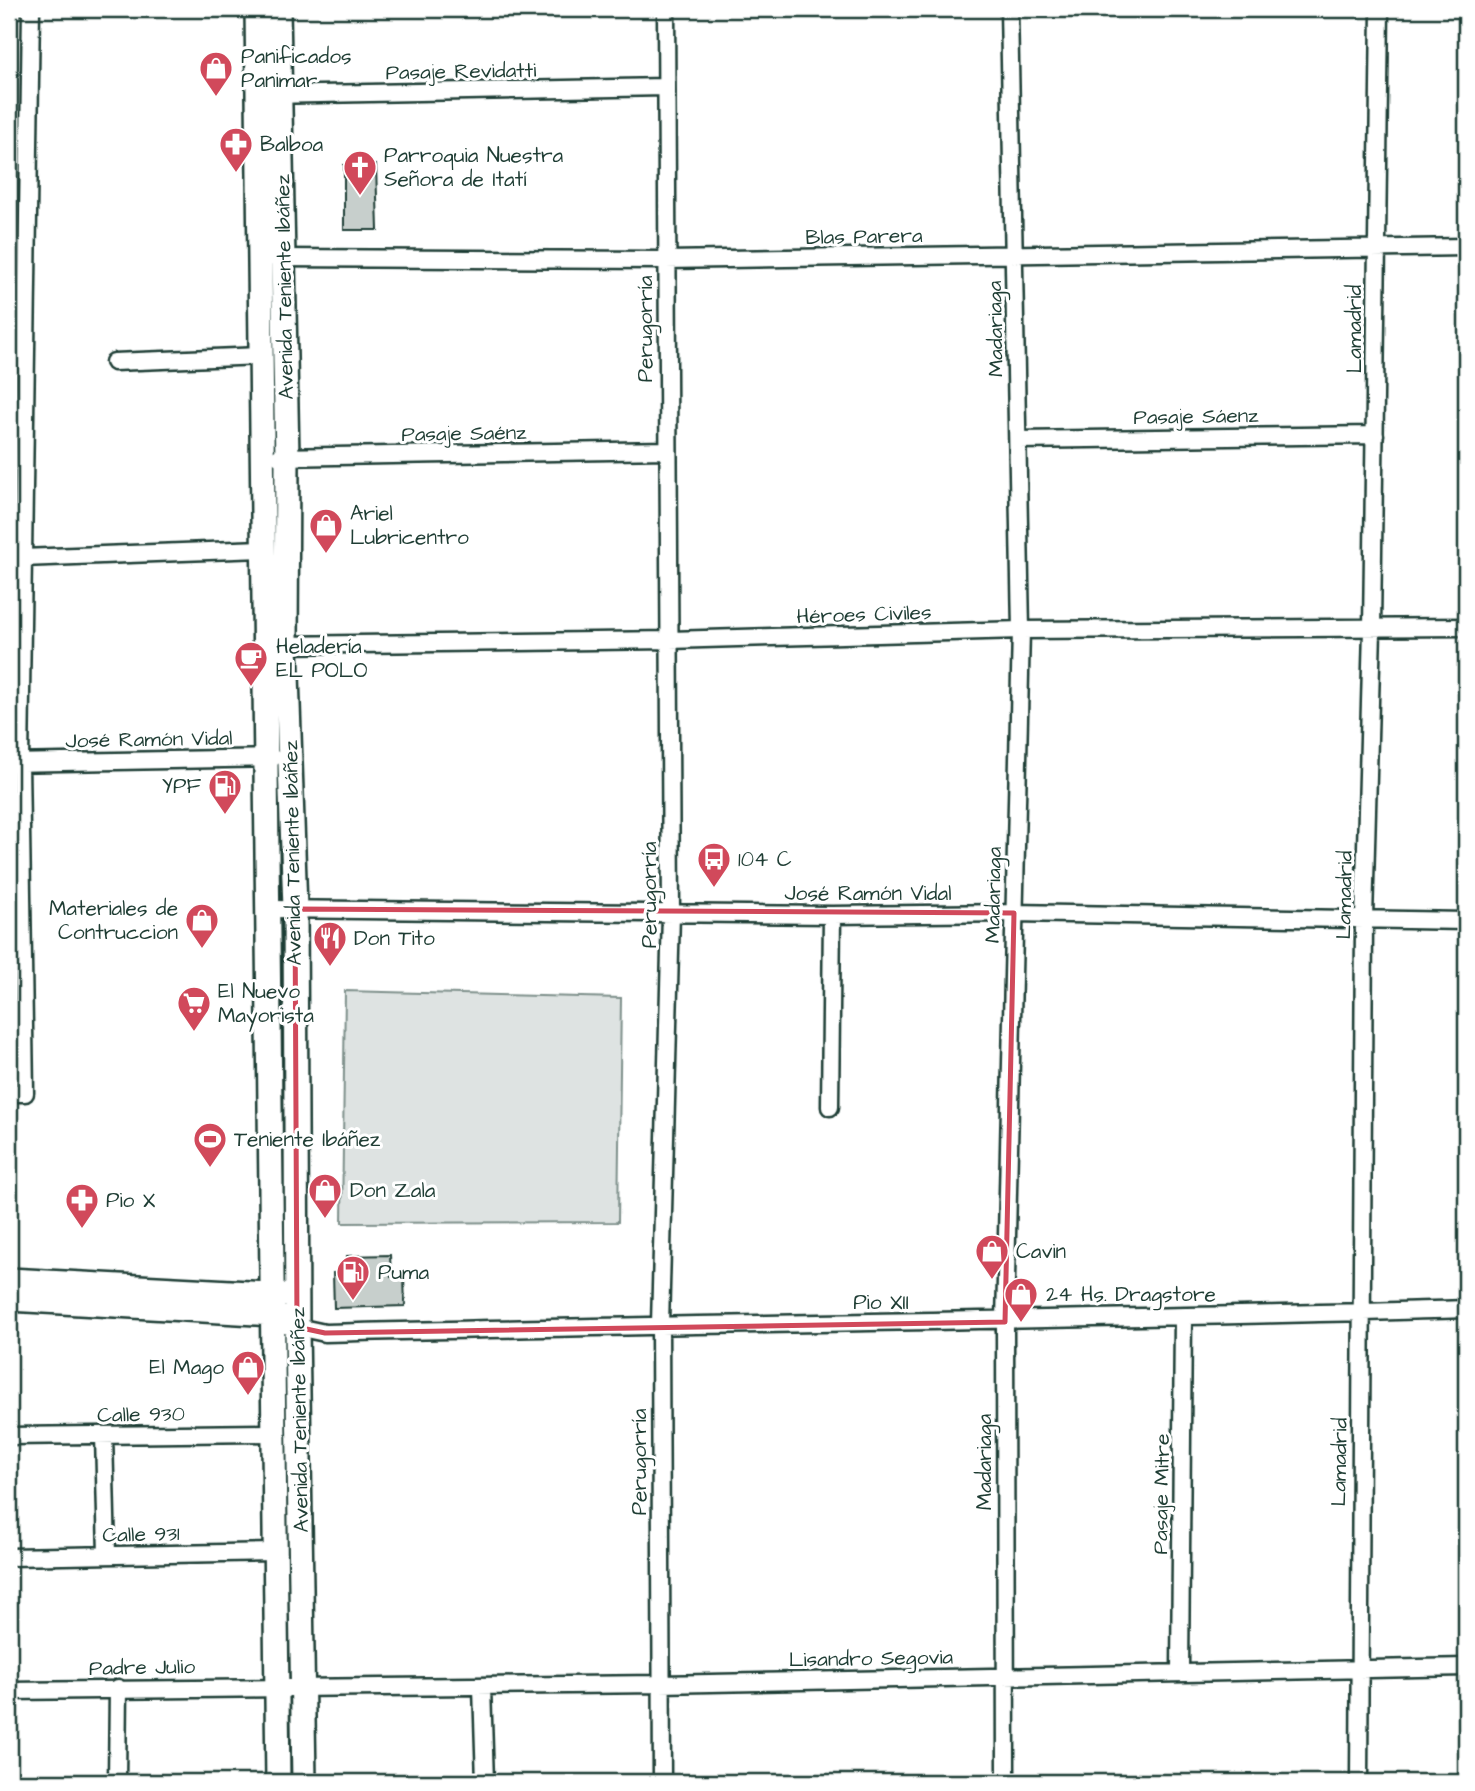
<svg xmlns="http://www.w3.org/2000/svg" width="1475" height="1791" viewBox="0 0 1475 1791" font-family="'Architects Daughter',sans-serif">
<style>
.green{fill:#dee3e2;stroke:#7e908b;stroke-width:2}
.building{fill:#c7cfcc;stroke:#1f3d34;stroke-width:2}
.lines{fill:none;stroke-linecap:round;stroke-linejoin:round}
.minor-casing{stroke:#1f3d34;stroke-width:21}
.secondary-casing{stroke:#1f3d34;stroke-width:28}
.minor{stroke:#fff;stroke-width:16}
.secondary{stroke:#fff;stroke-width:23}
.marked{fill:none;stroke:#d1495b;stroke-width:5;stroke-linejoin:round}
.labels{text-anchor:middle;stroke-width:6;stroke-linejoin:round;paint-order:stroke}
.poi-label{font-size:21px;fill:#1f3d34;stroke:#fff;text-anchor:start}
.street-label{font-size:21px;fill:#1f3d34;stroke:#fff}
</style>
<rect width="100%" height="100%" fill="#fff"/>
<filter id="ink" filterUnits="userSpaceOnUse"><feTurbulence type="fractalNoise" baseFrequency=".0143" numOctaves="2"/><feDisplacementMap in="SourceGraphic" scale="14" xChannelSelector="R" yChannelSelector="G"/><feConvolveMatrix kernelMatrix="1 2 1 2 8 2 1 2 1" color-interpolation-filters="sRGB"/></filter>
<g filter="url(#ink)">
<path class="green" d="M345,991L621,998L618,1222L342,1223Z"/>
<path class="building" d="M344,165H376L378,230H344Z
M390,1255L391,1277H404L405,1306L334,1308L333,1273H347V1256Z"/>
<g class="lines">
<defs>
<path id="minor" d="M270,95L665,87
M275,258L666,260L1466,247
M114,362L261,356
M1018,440L1375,435
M279,457L666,450
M22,558L262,549
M277,645L670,640L1021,630L1466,627
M9,763L273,758
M270,909L832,915L1014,913L1466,921
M9,1093H25L20,762L31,9
M830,1107L832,915
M297,1327L325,1333C705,1323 1086,1321 1466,1309
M104,1435L107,1555
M9,1436L274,1433
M9,1557L274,1552
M1180,1672L1183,1317
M482,1687L485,1782
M9,1691L660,1684L1466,1667
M117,1782L118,1688
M662,1782L660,1324L671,914L666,9
M1006,1782L1005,1322L1021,630L1009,9
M1359,1782L1364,919L1372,630L1380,9"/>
<path id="secondary" d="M257,9L278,1782
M278,9L287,457L286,645L295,909L297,1327L304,1782
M9,1280L287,1295
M9,1299L274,1314L288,1322"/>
</defs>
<use href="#minor" class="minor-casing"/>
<use href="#secondary" class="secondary-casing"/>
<use href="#minor" class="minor"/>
<use href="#secondary" class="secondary"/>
</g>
</g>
<path class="marked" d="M295,909L1014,913L1005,1322L325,1333L297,1327Z"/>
<defs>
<symbol id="shop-pin" viewBox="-11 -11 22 30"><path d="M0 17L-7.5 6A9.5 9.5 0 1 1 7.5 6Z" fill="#d1495b" stroke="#fff"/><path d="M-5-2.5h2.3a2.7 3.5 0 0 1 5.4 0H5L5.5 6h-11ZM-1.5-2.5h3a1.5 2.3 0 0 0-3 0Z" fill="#fff"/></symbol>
<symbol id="pharmacy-pin" viewBox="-11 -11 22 30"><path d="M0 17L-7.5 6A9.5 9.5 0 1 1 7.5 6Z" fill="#d1495b" stroke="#fff"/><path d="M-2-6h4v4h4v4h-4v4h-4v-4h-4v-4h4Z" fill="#fff"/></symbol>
<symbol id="church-pin" viewBox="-11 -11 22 30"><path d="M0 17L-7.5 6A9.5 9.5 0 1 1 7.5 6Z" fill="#d1495b" stroke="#fff"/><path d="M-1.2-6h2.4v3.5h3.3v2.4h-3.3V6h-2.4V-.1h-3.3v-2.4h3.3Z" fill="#fff"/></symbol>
<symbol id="cafe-pin" viewBox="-11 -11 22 30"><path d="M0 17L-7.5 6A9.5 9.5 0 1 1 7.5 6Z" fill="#d1495b" stroke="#fff"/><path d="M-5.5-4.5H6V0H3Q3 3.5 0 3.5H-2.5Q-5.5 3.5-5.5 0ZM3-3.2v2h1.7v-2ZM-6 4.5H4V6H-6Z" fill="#fff"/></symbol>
<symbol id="fuel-pin" viewBox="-11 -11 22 30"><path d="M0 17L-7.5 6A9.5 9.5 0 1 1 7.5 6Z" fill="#d1495b" stroke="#fff"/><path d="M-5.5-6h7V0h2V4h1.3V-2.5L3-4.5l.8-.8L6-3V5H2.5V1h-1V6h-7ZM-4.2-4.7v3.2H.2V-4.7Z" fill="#fff"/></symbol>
<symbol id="bus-pin" viewBox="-11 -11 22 30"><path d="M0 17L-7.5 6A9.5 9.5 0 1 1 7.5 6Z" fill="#d1495b" stroke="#fff"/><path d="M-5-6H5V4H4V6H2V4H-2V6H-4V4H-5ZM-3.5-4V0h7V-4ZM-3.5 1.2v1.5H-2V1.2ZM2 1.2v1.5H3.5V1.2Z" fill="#fff"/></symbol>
<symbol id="restaurant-pin" viewBox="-11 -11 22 30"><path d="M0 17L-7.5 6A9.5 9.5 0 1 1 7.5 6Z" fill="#d1495b" stroke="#fff"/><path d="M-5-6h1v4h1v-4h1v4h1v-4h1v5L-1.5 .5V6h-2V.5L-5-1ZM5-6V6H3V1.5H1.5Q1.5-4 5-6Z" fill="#fff"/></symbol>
<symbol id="supermarket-pin" viewBox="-11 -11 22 30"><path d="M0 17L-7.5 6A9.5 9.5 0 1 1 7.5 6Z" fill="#d1495b" stroke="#fff"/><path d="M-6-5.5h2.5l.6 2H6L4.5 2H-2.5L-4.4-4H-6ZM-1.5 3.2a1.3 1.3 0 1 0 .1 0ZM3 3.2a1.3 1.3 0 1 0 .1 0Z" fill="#fff"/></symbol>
<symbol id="stadium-pin" viewBox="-11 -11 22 30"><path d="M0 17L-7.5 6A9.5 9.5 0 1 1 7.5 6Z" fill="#d1495b" stroke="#fff"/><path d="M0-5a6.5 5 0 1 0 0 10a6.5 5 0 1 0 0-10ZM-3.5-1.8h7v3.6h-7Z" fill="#fff"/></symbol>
</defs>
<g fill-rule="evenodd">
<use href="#shop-pin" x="197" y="49" width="38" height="52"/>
<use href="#pharmacy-pin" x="217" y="125" width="38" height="52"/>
<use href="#church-pin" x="341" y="148" width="38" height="52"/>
<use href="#shop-pin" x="307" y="506" width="38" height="52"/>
<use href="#cafe-pin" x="232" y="639" width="38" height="52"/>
<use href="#fuel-pin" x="206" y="767" width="38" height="52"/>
<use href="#bus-pin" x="695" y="840" width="38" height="52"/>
<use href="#shop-pin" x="183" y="901" width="38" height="52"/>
<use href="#restaurant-pin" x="311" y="919" width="38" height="52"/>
<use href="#supermarket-pin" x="175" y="984" width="38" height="52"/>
<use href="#stadium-pin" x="191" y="1120" width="38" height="52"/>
<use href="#shop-pin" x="306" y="1171" width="38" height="52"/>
<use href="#pharmacy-pin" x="63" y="1181" width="38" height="52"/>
<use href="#shop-pin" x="973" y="1232" width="38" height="52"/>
<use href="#fuel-pin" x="334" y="1253" width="38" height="52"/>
<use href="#shop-pin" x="1002" y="1275" width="38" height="52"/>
<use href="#shop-pin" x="229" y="1348" width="38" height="52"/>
</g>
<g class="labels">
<g class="poi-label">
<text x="241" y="63">Panificados<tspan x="241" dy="24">Panimar</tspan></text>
<text x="260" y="151">Balboa</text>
<text x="384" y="162">Parroquia Nuestra<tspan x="384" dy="24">Señora de Itatí</tspan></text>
<text x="350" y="520">Ariel<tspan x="350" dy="24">Lubricentro</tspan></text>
<text x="276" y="653">Heladería<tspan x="276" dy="24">EL POLO</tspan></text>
<text x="201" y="793" text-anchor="end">YPF</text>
<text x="738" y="866">104 C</text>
<text x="178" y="915" text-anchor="end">Materiales de<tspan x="178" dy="24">Contruccion</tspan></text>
<text x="354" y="945">Don Tito</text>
<text x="218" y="998">El Nuevo<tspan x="218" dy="24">Mayorista</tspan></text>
<text x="234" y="1146">Teniente Ibáñez</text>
<text x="350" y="1197">Don Zala</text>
<text x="106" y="1207">Pio X</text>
<text x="1016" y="1258">Cavin</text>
<text x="378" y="1279">Puma</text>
<text x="1046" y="1301">24 Hs. Dragstore</text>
<text x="224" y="1374" text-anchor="end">El Mago</text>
</g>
<g class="street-label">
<text transform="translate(461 71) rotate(-1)" y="7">Pasaje Revidatti</text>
<text transform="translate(864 236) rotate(-1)" y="7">Blas Parera</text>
<text transform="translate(284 287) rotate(-91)" y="7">Avenida Teniente Ibáñez</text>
<text transform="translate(645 329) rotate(-90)" y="7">Perugorría</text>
<text transform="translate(995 329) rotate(-91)" y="7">Madariaga</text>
<text transform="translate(1354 329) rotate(-90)" y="7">Lamadrid</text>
<text transform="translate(1196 416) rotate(-1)" y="7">Pasaje Sáenz</text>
<text transform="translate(464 433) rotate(-1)" y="7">Pasaje Saénz</text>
<text transform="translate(864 614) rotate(-2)" y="7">Héroes Civiles</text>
<text transform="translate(149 739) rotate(-1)" y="7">José Ramón Vidal</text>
<text transform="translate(292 853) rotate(-91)" y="7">Avenida Teniente Ibáñez</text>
<text x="868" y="900">José Ramón Vidal</text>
<text transform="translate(649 895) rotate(-90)" y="7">Perugorría</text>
<text transform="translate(993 895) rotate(-89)" y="7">Madariaga</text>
<text transform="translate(1344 895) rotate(-89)" y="7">Lamadrid</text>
<text x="881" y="1309">Pio XII</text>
<text transform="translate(141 1414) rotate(-1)" y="7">Calle 930</text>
<text transform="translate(299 1420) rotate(-91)" y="7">Avenida Teniente Ibáñez</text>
<text transform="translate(639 1462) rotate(-90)" y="7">Perugorría</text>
<text transform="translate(984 1462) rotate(-90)" y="7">Madariaga</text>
<text transform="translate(1339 1462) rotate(-89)" y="7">Lamadrid</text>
<text transform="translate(1161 1494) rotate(-89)" y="7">Pasaje Mitre</text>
<text transform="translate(141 1534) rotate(-1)" y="7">Calle 931</text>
<text transform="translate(871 1658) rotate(-1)" y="7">Lisandro Segovia</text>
<text transform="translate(142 1667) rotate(-1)" y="7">Padre Julio</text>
</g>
</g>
<rect width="1475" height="1791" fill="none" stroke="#fff" stroke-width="35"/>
<rect x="18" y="18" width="1440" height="1756" fill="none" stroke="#1f3d34" stroke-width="2.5" filter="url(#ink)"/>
</svg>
